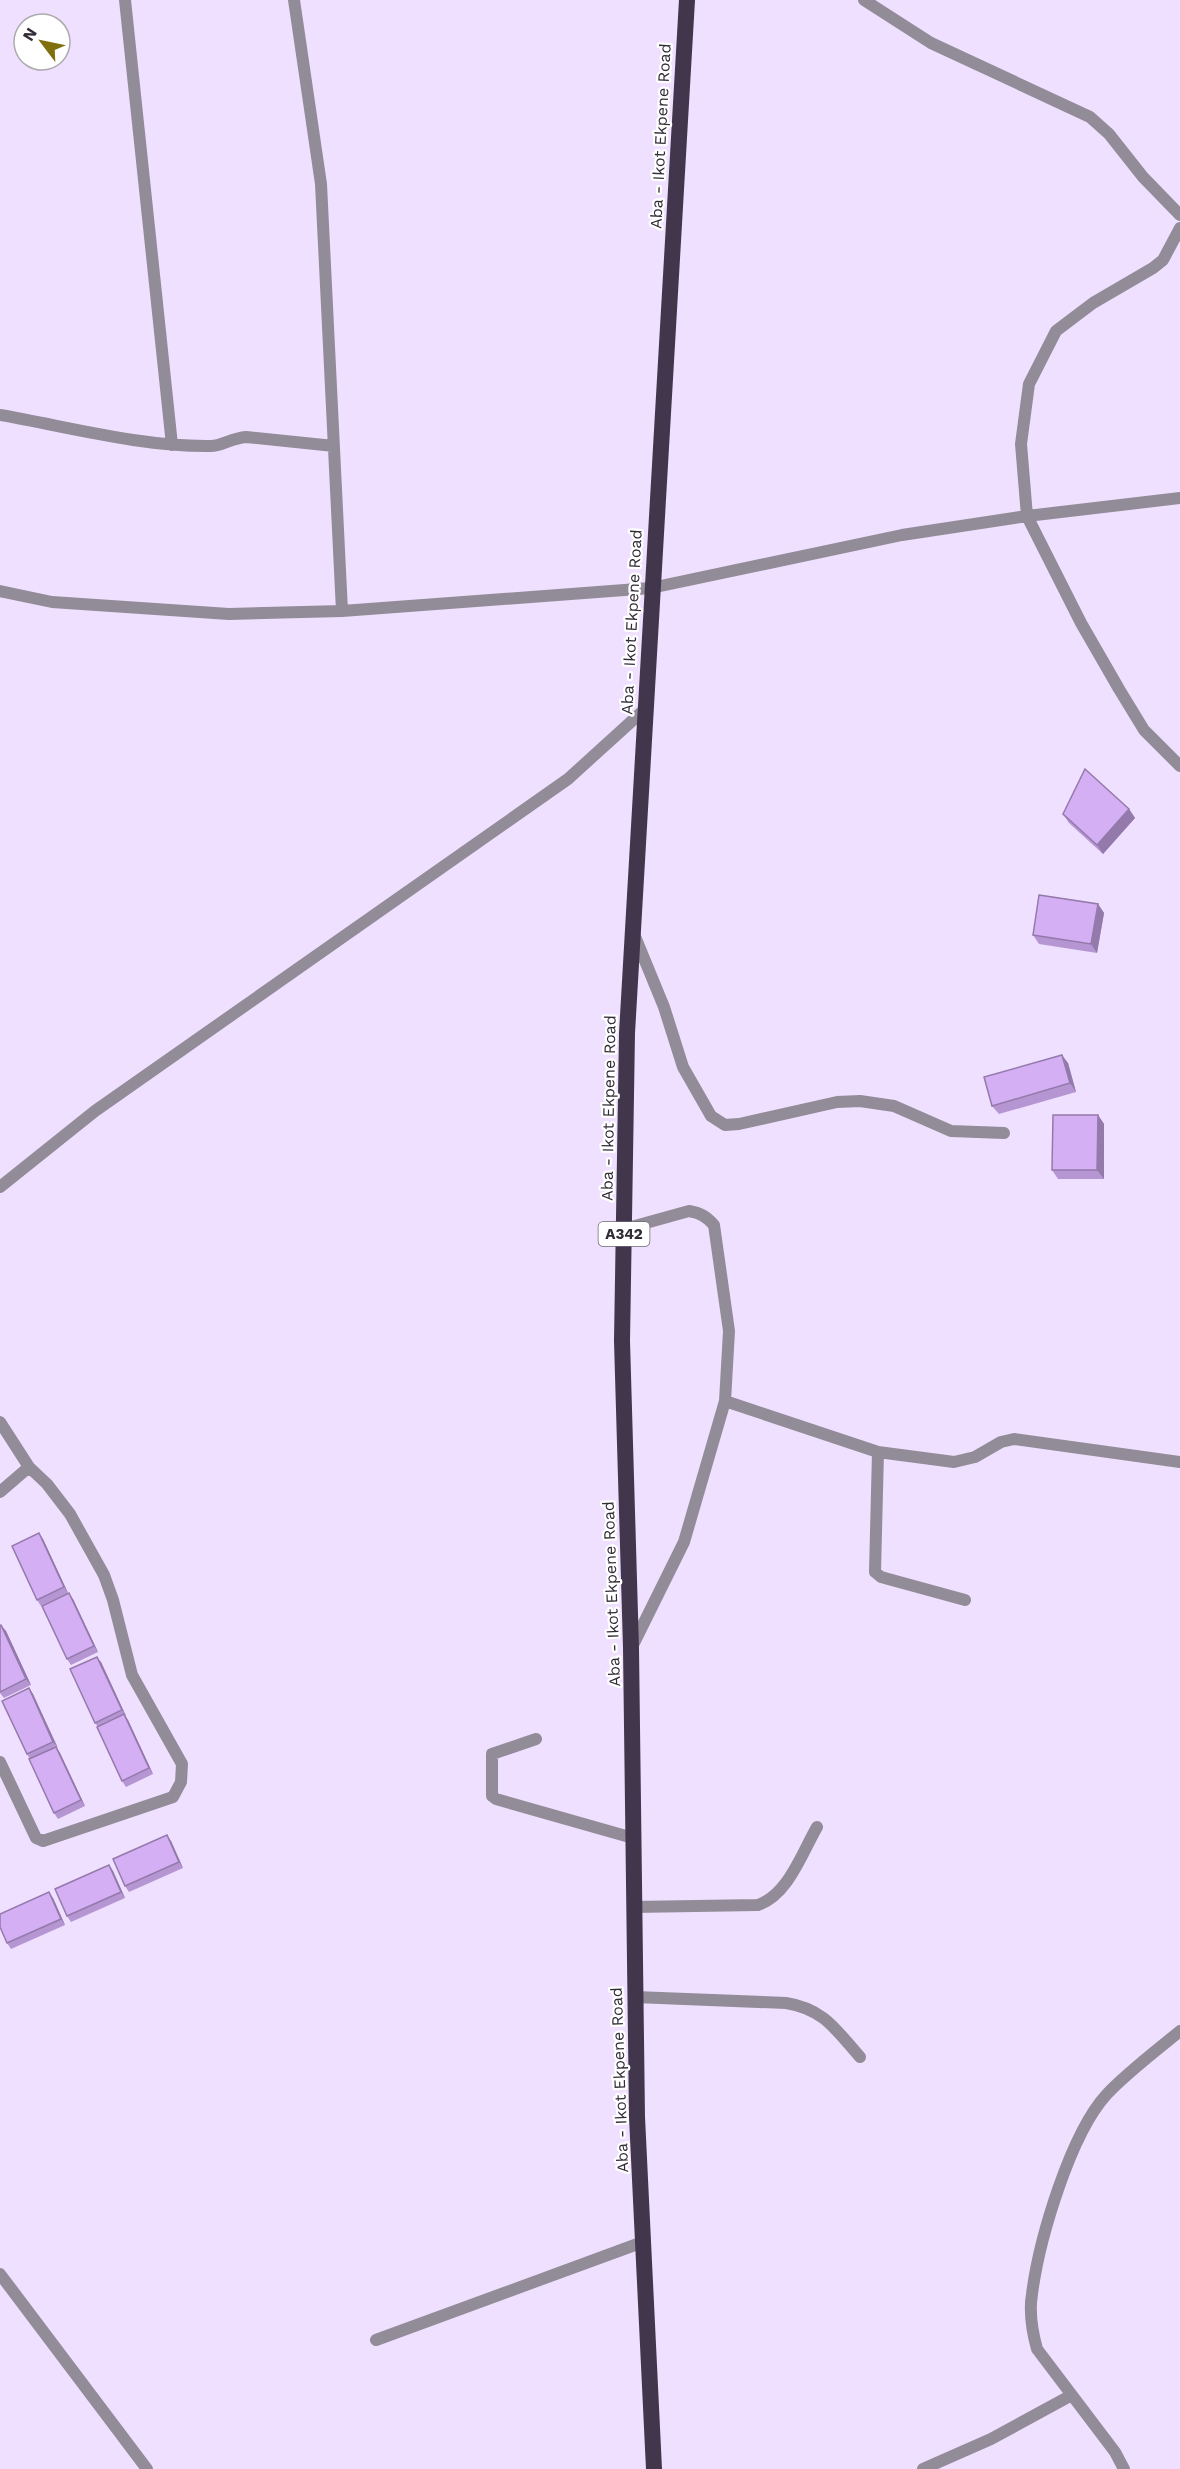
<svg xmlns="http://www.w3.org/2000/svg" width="1180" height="2469" viewBox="0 0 1180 2469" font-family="'Work Sans',sans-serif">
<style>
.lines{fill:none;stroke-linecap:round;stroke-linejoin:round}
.minor{stroke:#928c98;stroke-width:12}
.tertiary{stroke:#928c98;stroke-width:12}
.trunk{stroke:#42364c;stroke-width:16}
.wall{fill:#b696d2}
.shaded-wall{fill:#947aab}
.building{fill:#d4aff4;stroke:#947aab;stroke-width:1.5}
.labels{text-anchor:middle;stroke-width:4.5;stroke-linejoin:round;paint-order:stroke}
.shield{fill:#fff;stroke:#706b73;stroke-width:1.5}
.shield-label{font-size:15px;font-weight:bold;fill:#322c37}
.street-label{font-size:16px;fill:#322c37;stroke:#fff}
</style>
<rect width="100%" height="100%" fill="#f0e0ff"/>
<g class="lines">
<path class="minor" d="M125,0L172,445
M294,0L321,184L342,611
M864,0L931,43L1090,117L1109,134L1143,177L1180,215
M1180,228L1163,260L1153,268L1093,303L1056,331L1029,384L1021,444L1027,516L1081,623L1119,689L1144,730L1180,766
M0,415C69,427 141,447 211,446C221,446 232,438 246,437L334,446
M0,591L52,602L229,614L342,611L651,588L902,535L1027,516L1180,498
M634,934L664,1007L683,1067L711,1116L725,1125L739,1124L837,1102L860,1101L894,1106L951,1131L1004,1133
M624,1229L689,1211C700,1213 706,1216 714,1225L729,1331L725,1401L684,1542L632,1647
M725,1401L878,1452L954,1462L975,1457L1001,1442L1014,1439L1180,1462
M0,1422L29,1467L47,1484L70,1514L104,1575L113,1600L132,1675L182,1764L181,1782L173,1797L43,1841L36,1838L0,1762
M878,1452L875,1572L881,1577L965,1600
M0,1492L29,1467
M536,1739L492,1754V1796L496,1799L633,1838
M633,1907L758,1905C788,1895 802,1853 817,1827
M635,1997L786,2003C824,2009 836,2030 860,2057
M0,2274L147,2469
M376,2340L643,2242
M923,2469L991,2439L1070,2396
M1124,2469L1115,2452L1037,2349C1032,2331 1029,2312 1032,2294C1039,2240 1070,2134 1107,2094C1129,2071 1156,2051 1180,2031"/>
<path class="tertiary" d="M0,1187L95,1111L568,779L644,710"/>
<path class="trunk" d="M654,2469L637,2117L631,1648L622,1341L627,1033L687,0"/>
</g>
<path class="wall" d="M1129,809L1135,818L1103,854L1069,823L1063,814Z
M1098,904L1104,913L1097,953L1039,944L1033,935Z
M1068,1063L1076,1092L999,1114L992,1106Z
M1098,1115L1104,1124V1179H1058L1052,1170Z
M43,1539L68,1593L41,1606L37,1600Z
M73,1599L98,1652L71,1665L67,1659Z
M0,1626L6,1631L31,1685L4,1698L0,1693Z
M101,1662L126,1716H125L128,1720L153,1774L126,1787L122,1781L98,1727L95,1723Z
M29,1688L33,1694L57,1748L60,1753L85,1806L58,1819L54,1813L30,1759L27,1754Z
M171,1841L183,1868L129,1892L125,1886Z
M109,1865L113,1871L125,1898L71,1922L67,1916Z
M53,1898L65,1925L11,1949L7,1943Z"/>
<path class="shaded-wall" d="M1129,809L1135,818L1103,854L1097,845Z
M1098,904L1104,913L1097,953L1091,944Z
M1062,1055L1068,1063L1076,1092L1070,1083Z
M1098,1115L1104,1124V1179L1097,1170Z
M39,1533L43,1539L68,1593L64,1587Z
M69,1593L73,1599L98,1652L94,1646Z
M1,1625L6,1631L31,1685L26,1679Z
M97,1657L101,1662L126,1716L122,1710Z
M29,1688L33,1694L58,1748L53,1742Z
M124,1714L128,1720L153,1774L149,1768Z
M56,1747L60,1753L85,1806L81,1800Z
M167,1835L171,1841L183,1868L179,1862Z
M109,1865L113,1871L125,1898L121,1892Z
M49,1892L53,1898L65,1925L61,1919Z"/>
<path class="building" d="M1085,769L1129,809L1097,845L1063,814Z
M1039,895L1098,904L1091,944L1033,935Z
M1062,1055L1070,1083L992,1106L984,1077Z
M1053,1115H1098L1097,1170H1052Z
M39,1533L64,1587L37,1600L12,1546Z
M69,1593L94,1646L67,1659L42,1606Z
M1,1625L26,1679L0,1692V1626Z
M97,1657L122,1710L95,1723L70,1669Z
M29,1688L53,1742L27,1754L2,1701Z
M124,1714L149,1768L122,1781L97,1727Z
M56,1747L81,1800L54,1813L29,1759Z
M167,1835L179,1862L125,1886L113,1859Z
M109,1865L121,1892L67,1916L55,1889Z
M49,1892L61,1919L7,1943L0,1927V1914Z"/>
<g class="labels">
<rect class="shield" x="598.5" y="1222" width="51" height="24" rx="4.5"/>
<g class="shield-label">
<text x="624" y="1239">A342</text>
</g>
<g class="street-label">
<text transform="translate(660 136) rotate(-87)" y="6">Aba - Ikot Ekpene Road</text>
<text transform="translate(631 622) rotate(-87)" y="6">Aba - Ikot Ekpene Road</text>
<text transform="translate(608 1108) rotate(-89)" y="6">Aba - Ikot Ekpene Road</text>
<text transform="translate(611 1594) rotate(-92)" y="6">Aba - Ikot Ekpene Road</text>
<text transform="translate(619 2080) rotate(-92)" y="6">Aba - Ikot Ekpene Road</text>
</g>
</g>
<g transform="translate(42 42) rotate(302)"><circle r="28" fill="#ffffff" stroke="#adabaf" stroke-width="1.5"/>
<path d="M0-4.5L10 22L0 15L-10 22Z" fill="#7f6f0d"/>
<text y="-9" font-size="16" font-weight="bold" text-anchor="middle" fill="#322c37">N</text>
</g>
</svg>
